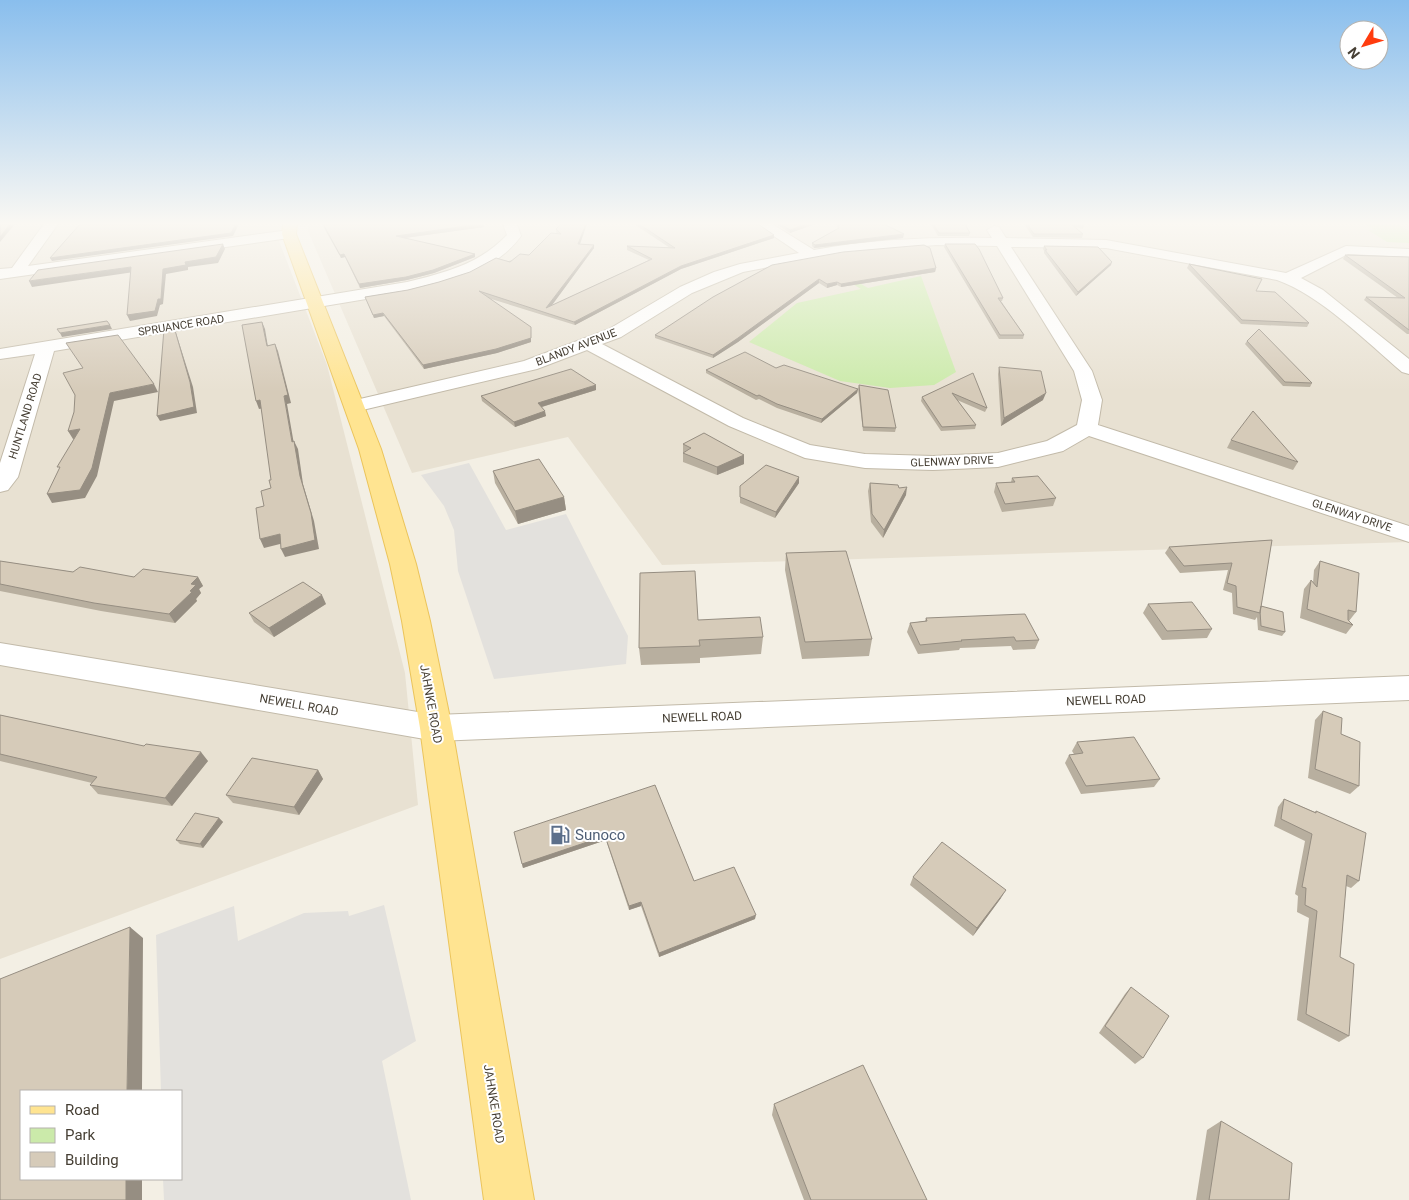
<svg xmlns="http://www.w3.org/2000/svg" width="1409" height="1200" viewBox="0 0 1409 1200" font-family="Roboto,sans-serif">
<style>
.residential{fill:#e8e1d2}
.green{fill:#cbeaaa}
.parking{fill:#e3e1dd}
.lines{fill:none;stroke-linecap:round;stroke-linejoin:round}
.minor-casing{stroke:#c2baa9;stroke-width:2}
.major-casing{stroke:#ebc45b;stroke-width:2}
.minor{fill:#fff;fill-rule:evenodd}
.major{fill:#ffe491;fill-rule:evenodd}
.wall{fill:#b8af9f}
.shaded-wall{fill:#968e82}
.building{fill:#d6cbb9;stroke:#968e82}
.labels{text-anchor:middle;stroke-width:4;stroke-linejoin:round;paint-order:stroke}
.far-street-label{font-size:11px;fill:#463f34;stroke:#fff}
.street-label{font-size:12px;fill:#463f34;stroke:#fff}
.near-service-label{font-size:15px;fill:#4e5e75;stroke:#fff;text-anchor:start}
</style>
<rect width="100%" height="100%" fill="#f3efe4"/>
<path class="residential" d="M0,224H281L279,241L327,365L405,673L418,805L0,959Z
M308,224H1409V542L662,565L568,437L412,473L308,231Z"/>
<path class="green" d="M1366,224L1400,225L1409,231V243L1387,242L1368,230H1374Z
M812,256L868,288L921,276L956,372L934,385L890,388L840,381L749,342L797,303L861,289L807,257Z"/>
<path class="parking" d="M469,463L506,530L566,514L628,636L626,664L494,679L458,571L454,530L444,506L421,475Z
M384,905L416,1041L382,1061L411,1200H164L163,1179H181V1091H161L156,935L234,906L238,941L304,913L348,911L349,916Z"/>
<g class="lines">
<defs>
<path id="minor" d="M44,224H58L28,266L289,230L296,234L289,238L0,279V269L12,268Z
M503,224H517L521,236C495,272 448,282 408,292L54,351L18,477L8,490L0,492V463L35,354L0,359V349L407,282C444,273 480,264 507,235Z
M756,224H772L814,250C873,239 933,237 992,238L987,230L994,226L999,227L1006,238L1106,240L1286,273L1346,246L1409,249V257L1348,254L1301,278L1323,290L1409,359V374L1402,372C1367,342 1320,295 1277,280L1106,248L1011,247L1092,371L1102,400L1098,425L1409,526V542L1089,436L1063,451L998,467L933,470L865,468L805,458L729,426L587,350L537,369L354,412L347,410L344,406L347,402L524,361L609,329L680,287L714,272L740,264L799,253ZM936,245L997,246L1074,371L1082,400L1077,425L1047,441L998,453L933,456L865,454L810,445L743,418L602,344L621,337L692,293L743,272L842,253Z
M0,643L436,715L1409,676V700L436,741L0,665Z"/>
<path id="major" d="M283,224H297L296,234L381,449L416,564L430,621L452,728L534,1200H484L420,728L402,621L390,564L359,449L282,234Z"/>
</defs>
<use href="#minor" class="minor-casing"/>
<use href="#major" class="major-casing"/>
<use href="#minor" class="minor"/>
<use href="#major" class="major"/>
</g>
<path class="wall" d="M323,224H483L484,227L405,238L475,254V257L434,273L407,280L360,288L345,257L341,258L324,228Z
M634,224H758L774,235V238L681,269L575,325L488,298L531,330V342L497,353L424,369L384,316L374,318L365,297L408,290L439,282L529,255L558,234L556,232V229L580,244L594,245V248L551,306L649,260L627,250V246L670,248Z
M776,224H815L790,233Z
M836,224H884L903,238L814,248L812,246V243L838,229Z
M931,224H965L970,233L969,236H938Z
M1024,224H1083L1084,226L1083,229L1075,227L1083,234L1082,238L1033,237Z
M945,244L1003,298L1002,301H1001L1024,335L1023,339H999L944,247Z
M1044,246L1111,265L1076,296L1044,253V251L1043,249Z
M1345,255L1409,257V334H1407L1364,300L1366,297L1398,298L1343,259Z
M1189,264L1256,291L1309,323L1307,327L1241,324L1187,268Z
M772,265L936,268L935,272L841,287L837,285L827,288L819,283L738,342L713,358L655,338V335Z
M1247,341L1312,383L1310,387L1283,386L1245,344Z
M999,367L1043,400L1001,426L998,374Z
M776,368L858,389L857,393L821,423L777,408L759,399L756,400L706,373V370Z
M973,373L987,408L985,412L957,400L976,425L975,429L941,431L921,401L922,397Z
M859,385L896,428L895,432L863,431L858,389Z
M596,390L542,407L546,416L515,427L482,401L481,396Z
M1231,440L1298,462L1293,470L1227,448Z
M683,444L744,455V464L717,475L683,462V453H684L683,452Z
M493,471L564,497L566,510L518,524L495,483Z
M799,477V483L775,518L740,503V486Z
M1012,478L1056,498L1053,506L1002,512L994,492L996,483L1011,482Z
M870,483L899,488L906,495L883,538L871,522L868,491Z
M1272,540L1261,606L1285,632L1282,636L1258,630L1257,617L1255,620L1233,614L1232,593L1223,590L1228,570L1180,573L1165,553L1169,547Z
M786,553L872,639L869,656L802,659L785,570Z
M0,561L73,572L134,577H198L203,586L199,589L201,593L196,599L197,601L175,623L101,611L0,591Z
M1320,561L1356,612L1349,621L1353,625L1346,634L1300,618L1304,589L1311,580L1313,583L1314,570Z
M326,604L274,637L254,622L249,613Z
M1148,604L1212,629L1207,638L1162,640L1143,613Z
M926,618L1039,640L1035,649L1013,650L1011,646L960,648L959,650L918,654L907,632L910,623L925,621Z
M698,620L763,637L761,654L700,658V663L641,665L639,648Z
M1323,711L1341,734L1359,786L1350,794L1308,778L1315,720Z
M0,715L208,761L172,806L98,794L90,785L92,783L0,761Z
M1077,742L1160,779L1154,787L1081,794L1065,763L1069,755L1074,754L1072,751Z
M318,770L323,779L299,815L233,803L226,795Z
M655,785L694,881L755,919L659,957L641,906L629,910L606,840L523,868L522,864Z
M1284,799L1315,812L1316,811L1359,881L1351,888L1346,886L1340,957L1349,1036L1339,1042L1297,1020L1309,918L1297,912L1298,896L1295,894L1305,841L1274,826L1278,807Z
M219,818L223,822L203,848L180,844L176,840Z
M913,877L1001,898L973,936L910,885Z
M1131,987L1143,1058L1135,1064L1099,1033L1125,994Z
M774,1104L927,1200H804L772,1115Z
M1221,1121L1289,1200H1196L1207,1130Z"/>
<path class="shaded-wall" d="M10,224H15L0,242V237Z
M236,224H239L233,236L52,261L50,258Z
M480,224H483L484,227L397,239L396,236Z
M586,224H587L579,247L578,244Z
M806,224H815L790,233V230Z
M904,234L903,238L814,248L815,245Z
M774,235V238L681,269L575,325L574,322L681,266Z
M223,244L225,249L218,263L188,267V270L166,274L163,304L160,305L157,316L130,321L127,315L163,269Z
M594,245V248L547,312L546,308Z
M344,254L345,257L341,258L340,255Z
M475,254V257L434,273L407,280L360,288L359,284Z
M1112,262L1111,265L1076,296L1078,292Z
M131,267L134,272L32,287L29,281Z
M936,268L935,272L841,287V284Z
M819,279V283L738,342L713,358V355Z
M837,282V285L827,288V284Z
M383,313L384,316L374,318L373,315Z
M262,322L265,329L269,353L267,346Z
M110,325L112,329L62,337L60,333Z
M174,327L176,333L193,387L197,413L160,421L157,416Z
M531,327V342L497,353L424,369L423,365Z
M275,344L278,351L291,403L287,404L295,450L292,442Z
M154,384L158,392L114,401L97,476L85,498L52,503L47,494L110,393Z
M596,385V390L538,408V403Z
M858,389L857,393L821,423L822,419Z
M1046,393L1043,400L1001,426L1004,418Z
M260,400L264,408L259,409L256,401Z
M545,411L546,416L515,427L514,422Z
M80,429L85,437L73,439L68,431Z
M294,441L298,449L303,484L314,521L319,549L285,557L281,549Z
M744,455V464L717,475V467Z
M799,477V483L775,518L776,512Z
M907,487L906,495L883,538L884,530Z
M564,497L566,510L518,524L515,511Z
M280,534L284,543L264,548L260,539Z
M198,577L203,586L199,589L201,593L196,599L197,601L175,623L169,614L190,591L191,584Z
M322,595L326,604L274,637L269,628Z
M201,752L208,761L172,806L165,798Z
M318,770L323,779L299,815L294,807Z
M219,818L223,822L203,848L200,844Z
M605,836L606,840L523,868L522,864Z
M1006,890L1001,898L973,936L977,928Z
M641,902V906L629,910V906Z
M756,915L755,919L659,957V953Z
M130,927L143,938L142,1091H127Z
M126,1179H142V1200H126Z"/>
<path class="building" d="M0,224H10L0,237Z
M80,224H236L231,233L50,258Z
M323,224H480L396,236L475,254L433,270L406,277L359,284L344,254L340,255Z
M561,224H586L578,244L594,245L546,308L652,259L627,246L675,248L639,224H758L774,235L681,266L574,322L479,291L531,327V338L496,349L423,365L383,313L373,315L365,297L408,290L439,282L470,272L496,258L510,262L520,254L529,255L551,233L561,234L556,229Z
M781,224H806L790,230Z
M837,224H884L904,234L815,245L812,243L839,228Z
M933,224H965L970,233H939Z
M1027,224H1071L1083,234H1034Z
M223,244L216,257L185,262L186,265L163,269L161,299H158L155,311L127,315L131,267L29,281L38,270Z
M945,244H975L979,249L1003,298H998L1024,335H1000Z
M924,245L930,248L936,268L841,284L837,282L827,284L819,279L738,338L713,355L655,335L713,297L772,265L843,252Z
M1044,246L1098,247L1112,262L1078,292L1045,250H1047Z
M1345,255L1409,257V330L1366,297L1405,298Z
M1189,264L1262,279L1256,291L1275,292L1309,323L1242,320Z
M107,321L110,325L60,333L57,329Z
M262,322L267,346L275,344L288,395L284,396L292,442L294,441L300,476L311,513L315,540L281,549L280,534L260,539L256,508L264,506L261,491L271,488L269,480H271L260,400L256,401L242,325Z
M174,327L190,382L194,407L157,416L164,329Z
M1259,329L1312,383L1285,382L1247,341Z
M118,335L154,384L110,393L92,468L80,490L47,494L60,467H57L80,429L68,431L74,412L75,395L63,373L83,368L66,343Z
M745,352L776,368L784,365L858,389L822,419L777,404L759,395L757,396L706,370Z
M999,367L1041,371L1046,393L1004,418Z
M571,369L596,385L538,403L545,411L514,422L481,396Z
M973,373L987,408L952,393L976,425L942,427L922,397Z
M859,385L888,390L896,428L863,427Z
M1253,411L1298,462L1231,440Z
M704,433L744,455L717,467L683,453L691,448L683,444Z
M539,459L564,497L515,511L493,471Z
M766,465L799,477L776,512L740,497V486Z
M1038,476L1056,498L1005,504L996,483L1015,482L1012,478Z
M870,483L898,485L899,488L907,487L884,530L872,514Z
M1272,540L1260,613L1237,607L1236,586L1227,583L1232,563L1184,566L1169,547Z
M846,551L872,639L805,642L786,553Z
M0,561L73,572L80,567L134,577L143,569L198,577L191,584L196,585L190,591L192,592L169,614L94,603L0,584Z
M1320,561L1359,573L1356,612L1348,610V620L1353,625L1307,609L1311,580L1317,587Z
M695,571L698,620L760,617L763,637L699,640L700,646L639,648L640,573Z
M303,582L322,595L269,628L249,613Z
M1192,602L1212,629L1167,631L1148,604Z
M1261,606L1283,612L1285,632L1261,626L1260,611Z
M1025,614L1039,640L1016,641L1014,637L961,640L962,641L920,645L910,623L927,621L926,618Z
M1323,711L1342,718L1341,734L1360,742L1359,786L1315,769Z
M0,715L144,746L146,744L201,752L165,798L90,785L97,777L0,754Z
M1134,737L1160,779L1086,786L1069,755L1083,753L1077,742Z
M252,758L318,770L294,807L226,795Z
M655,785L694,881L734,867L756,915L659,953L641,902L629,906L605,836L522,864L514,832Z
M1284,799L1316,813V811L1366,833L1359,881L1347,875L1340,957L1354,964L1349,1036L1306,1014L1317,911L1305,905L1306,888L1302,887L1312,834L1281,819Z
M195,813L219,818L200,844L176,840Z
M942,842L1006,890L977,928L913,877Z
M130,927L127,1091H21V1179H126V1200H0V979Z
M1131,987L1169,1016L1143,1058L1105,1026Z
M863,1065L927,1200H811L774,1104Z
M1221,1121L1292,1163L1289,1200H1209Z"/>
<linearGradient id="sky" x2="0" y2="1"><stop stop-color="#89beed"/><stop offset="0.57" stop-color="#faf8f3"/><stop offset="1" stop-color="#faf8f3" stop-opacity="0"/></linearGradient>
<rect width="1409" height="392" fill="url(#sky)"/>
<defs>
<symbol id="fuel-bare" viewBox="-9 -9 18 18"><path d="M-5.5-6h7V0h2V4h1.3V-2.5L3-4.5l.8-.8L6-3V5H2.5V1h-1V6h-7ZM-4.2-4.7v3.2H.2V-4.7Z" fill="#5c6f8a" stroke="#fff" stroke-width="2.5" paint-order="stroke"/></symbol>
</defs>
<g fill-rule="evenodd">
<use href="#fuel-bare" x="546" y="821" width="28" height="28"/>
</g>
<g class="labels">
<g class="far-street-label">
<text transform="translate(181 325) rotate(-9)" y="4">SPRUANCE ROAD</text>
<text transform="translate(576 347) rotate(-21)" y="4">BLANDY AVENUE</text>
<text transform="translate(25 416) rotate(-73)" y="4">HUNTLAND ROAD</text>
<text transform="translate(952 461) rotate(-2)" y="4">GLENWAY DRIVE</text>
<text transform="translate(1352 515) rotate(18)" y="4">GLENWAY DRIVE</text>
</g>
<g class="street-label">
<text transform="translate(1106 700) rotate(-2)" y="4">NEWELL ROAD</text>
<text transform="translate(431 704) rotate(80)" y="4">JAHNKE ROAD</text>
<text transform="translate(299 705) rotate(10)" y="4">NEWELL ROAD</text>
<text transform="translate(702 717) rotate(-2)" y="4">NEWELL ROAD</text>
<text transform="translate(494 1104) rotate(81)" y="4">JAHNKE ROAD</text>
</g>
<g class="near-service-label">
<text x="575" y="840">Sunoco</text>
</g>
</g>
<rect x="20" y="1090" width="162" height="90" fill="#ffffff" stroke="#b5b2ae"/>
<rect x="30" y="1106" width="25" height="8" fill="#ffe491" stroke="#b5b2ae"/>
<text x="65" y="1115" font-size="15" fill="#463f34">Road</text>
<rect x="30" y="1128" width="25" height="15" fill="#cbeaaa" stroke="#b5b2ae"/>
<text x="65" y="1140" font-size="15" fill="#463f34">Park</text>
<rect x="30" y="1152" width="25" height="15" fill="#d6cbb9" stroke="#b5b2ae"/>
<text x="65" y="1165" font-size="15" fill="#463f34">Building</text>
<g transform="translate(1364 45) rotate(232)"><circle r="24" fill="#ffffff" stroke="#b5b2ae"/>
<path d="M0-4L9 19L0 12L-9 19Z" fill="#ff3c0f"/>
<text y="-8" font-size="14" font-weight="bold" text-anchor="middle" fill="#463f34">N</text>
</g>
</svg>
